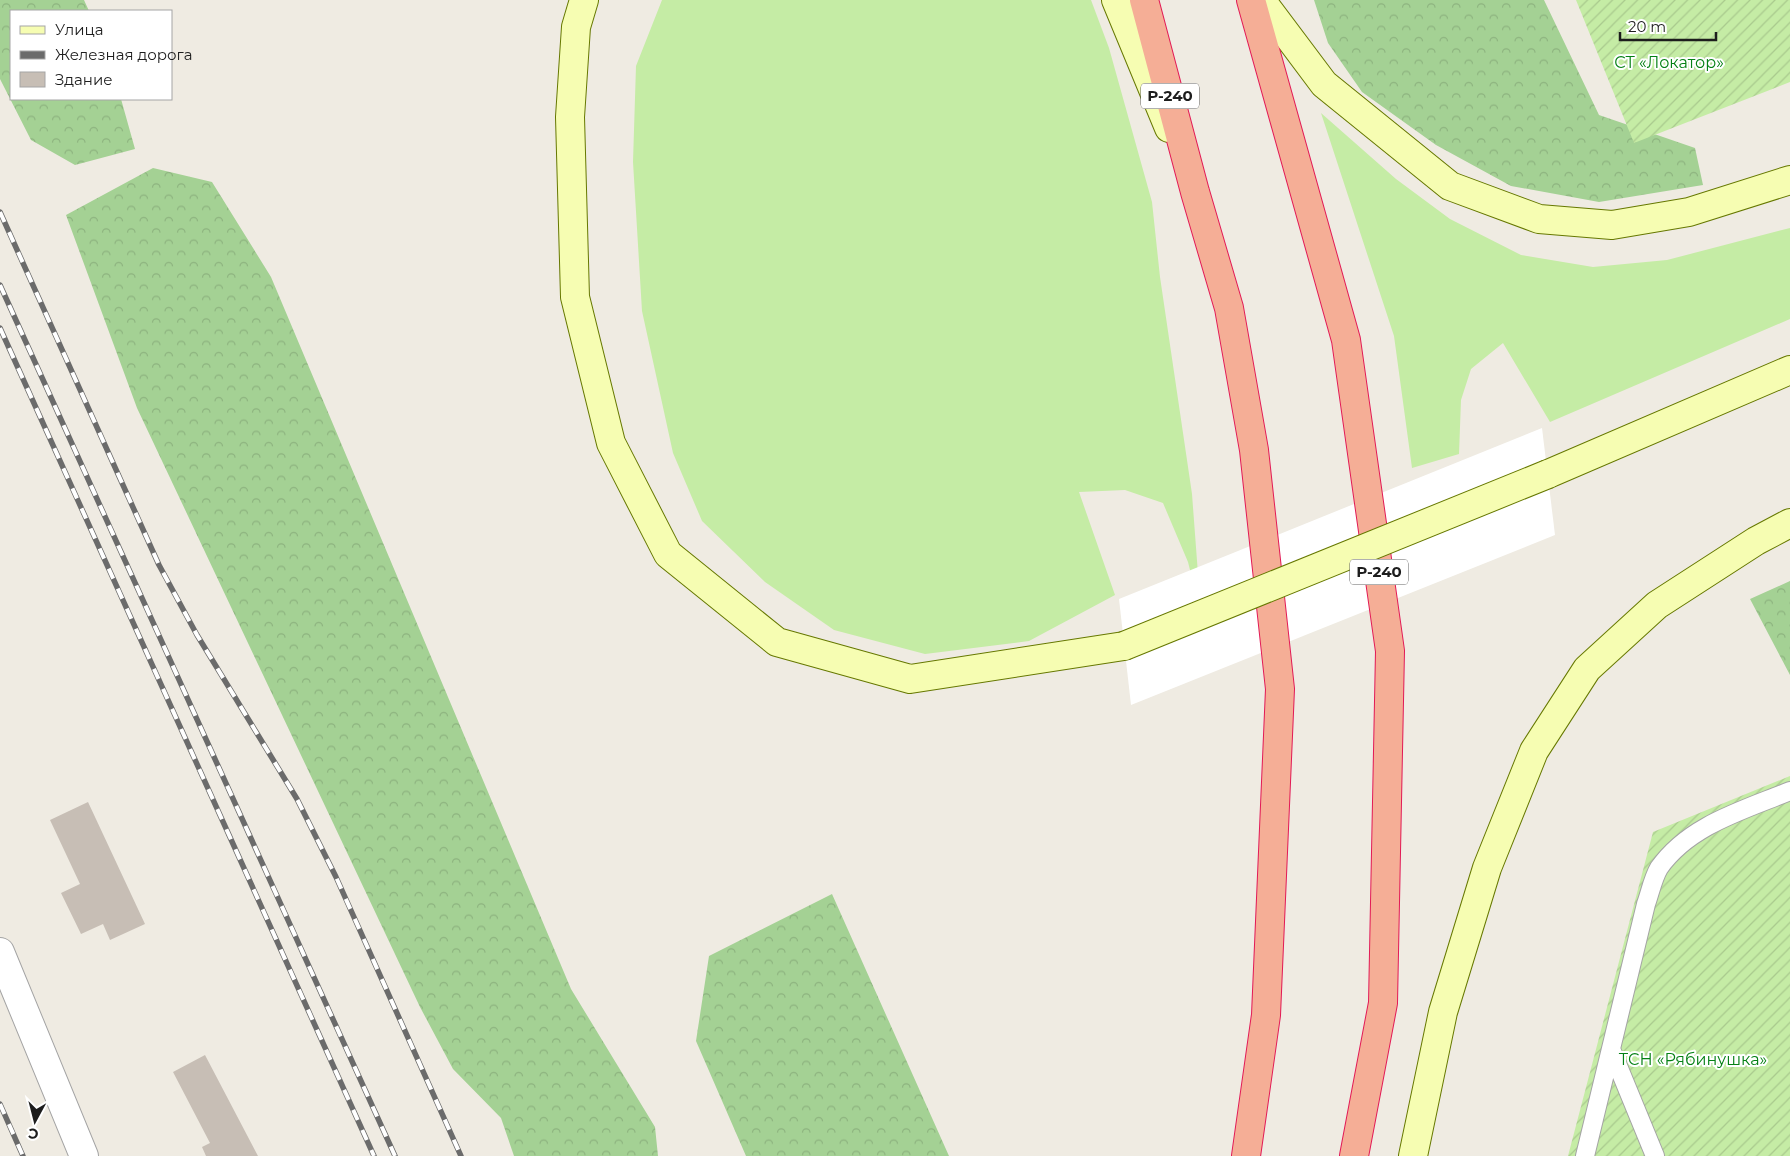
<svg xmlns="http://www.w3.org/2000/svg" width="1790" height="1156" viewBox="0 0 1790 1156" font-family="Montserrat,sans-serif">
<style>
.grass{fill:#c5eca5}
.forest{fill:url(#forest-crowns)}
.garden{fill:url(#garden-furrows)}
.pier{fill:#fff}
.building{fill:#c7beb5}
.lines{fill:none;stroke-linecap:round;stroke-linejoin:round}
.service-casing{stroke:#a4a4a4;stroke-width:20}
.minor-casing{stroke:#a4a4a4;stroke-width:30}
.secondary-casing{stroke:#667800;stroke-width:30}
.trunk-casing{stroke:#e21a56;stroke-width:30}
.service{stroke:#fff;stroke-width:18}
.minor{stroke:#fff;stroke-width:28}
.secondary{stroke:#f6fdb2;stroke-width:28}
.trunk{stroke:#f5ae96;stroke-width:28}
.rail-casing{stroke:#6b6b6b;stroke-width:5.5}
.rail{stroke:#fff;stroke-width:4;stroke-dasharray:11;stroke-linecap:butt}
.secondary-bridge-casing{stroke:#667800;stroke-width:30;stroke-linecap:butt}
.secondary-bridge{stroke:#f6fdb2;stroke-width:28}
.labels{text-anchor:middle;stroke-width:4;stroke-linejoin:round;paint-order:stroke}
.shield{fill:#fff;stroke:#616161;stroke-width:1}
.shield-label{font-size:15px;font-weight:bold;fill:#1d1d1d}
.park-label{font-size:16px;fill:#058115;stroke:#fff}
</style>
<defs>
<pattern id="forest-crowns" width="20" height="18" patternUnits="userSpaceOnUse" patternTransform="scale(1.25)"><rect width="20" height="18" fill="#a4d194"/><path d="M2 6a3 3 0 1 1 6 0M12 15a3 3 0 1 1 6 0" fill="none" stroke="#8db37f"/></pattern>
<pattern id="garden-furrows" width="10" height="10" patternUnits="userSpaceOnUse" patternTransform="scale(1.25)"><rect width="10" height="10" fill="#c5eca5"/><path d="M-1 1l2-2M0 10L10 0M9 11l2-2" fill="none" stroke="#a9ca8e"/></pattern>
</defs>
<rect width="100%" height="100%" fill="#efebe2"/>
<path class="grass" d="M662,0H1091L1109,48L1152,202L1160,277L1192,494L1198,574L1192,578L1188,562L1163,503L1125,490L1079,492L1115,595L1029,641L925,654L834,630L765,582L702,521L673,453L642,311L633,162L636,66Z
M1321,113L1396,179L1450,219L1521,255L1593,267L1667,260L1790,228V319L1550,422L1503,343L1471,369L1461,400L1459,454L1412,468L1394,336Z"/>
<path class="forest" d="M0,0H84L89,11H11V99H121L135,149L75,165L31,140L0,79Z
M1314,0H1544L1599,115L1695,148L1703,185L1599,202L1511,186L1436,145L1362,92L1328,43Z
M153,168L212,182L271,277L571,989L655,1127L658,1156H514L501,1118L453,1069L420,1007L137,408L66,215Z
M1790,581V675L1750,599Z
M832,894L949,1156H746L696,1041L709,956Z"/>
<path class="garden" d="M1576,0H1790V82L1634,143Z
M1790,776V1156H1568L1653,832Z"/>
<path class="pier" d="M1542,428L1555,535L1131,705L1119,599Z"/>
<path class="building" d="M88,802L145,924L110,940L103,924L81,934L61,893L80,884L50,820Z
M205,1055L258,1156H206L202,1147L210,1143L173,1072Z"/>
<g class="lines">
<defs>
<path id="service" d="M1611,1049L1655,1156
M1585,1156L1646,904C1650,893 1653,878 1659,868C1689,825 1744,810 1790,791"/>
<path id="minor" d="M0,952L84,1156"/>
<path id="secondary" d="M584,0L576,27L570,117L575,297L611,443L668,554L777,642L910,679L1124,646
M1116,0L1169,128
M1261,0L1324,84L1450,186L1539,219L1612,225L1689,212L1790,180
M1548,474L1790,370
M1413,1156L1443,1012L1487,868L1534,751L1587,669L1657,605L1756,541L1790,523"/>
<path id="trunk" d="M1144,0L1195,192L1229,308L1254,450L1280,689L1266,1015L1246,1156
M1251,0L1346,340L1390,651L1383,1003L1354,1156"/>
</defs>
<use href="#service" class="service-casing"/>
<use href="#minor" class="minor-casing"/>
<use href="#secondary" class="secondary-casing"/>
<use href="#trunk" class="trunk-casing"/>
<use href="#service" class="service"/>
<use href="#minor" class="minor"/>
<use href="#secondary" class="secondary"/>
<use href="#trunk" class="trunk"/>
<defs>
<path id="rail" d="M0,212L159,565L197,635L297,799L336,877L461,1156
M0,285L395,1156
M0,328L374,1156
M0,1104L23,1156"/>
</defs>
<use href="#rail" class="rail-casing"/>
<use href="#rail" class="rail"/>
<defs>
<path id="secondary-bridge" d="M1124,646L1548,474"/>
</defs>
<use href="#secondary-bridge" class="secondary-bridge-casing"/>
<use href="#secondary-bridge" class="secondary-bridge"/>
</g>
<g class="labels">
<g class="shield">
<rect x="1141" y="83.5" width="58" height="25" rx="4"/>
<rect x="1350" y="559.5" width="58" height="25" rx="4"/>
</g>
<g class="shield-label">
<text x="1170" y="101">Р-240</text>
<text x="1379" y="577">Р-240</text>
</g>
<g class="park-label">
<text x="1669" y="68">СТ «Локатор»</text>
<text x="1693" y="1065">ТСН «Рябинушка»</text>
</g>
</g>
<rect x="10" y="10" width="162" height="90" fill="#ffffff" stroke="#a5a5a5"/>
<rect x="20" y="26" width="25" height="8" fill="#f6fdb2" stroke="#a5a5a5"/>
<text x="55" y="35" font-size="15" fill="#1d1d1d">Улица</text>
<rect x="20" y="51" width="25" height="8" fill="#6b6b6b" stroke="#a5a5a5"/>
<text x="55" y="60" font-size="15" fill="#1d1d1d">Железная дорога</text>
<rect x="20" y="72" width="25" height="15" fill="#c7beb5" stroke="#a5a5a5"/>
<text x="55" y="85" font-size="15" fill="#1d1d1d">Здание</text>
<g transform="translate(35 1121) rotate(187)" stroke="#ffffff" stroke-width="4" paint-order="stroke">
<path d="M0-4L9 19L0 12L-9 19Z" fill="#1d1d1d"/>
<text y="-8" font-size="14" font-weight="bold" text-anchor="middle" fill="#1d1d1d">С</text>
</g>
<path d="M1620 32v8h96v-8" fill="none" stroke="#1d1d1d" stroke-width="2.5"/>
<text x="1628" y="32" font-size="15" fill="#1d1d1d" stroke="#ffffff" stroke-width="4" paint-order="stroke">20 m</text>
</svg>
